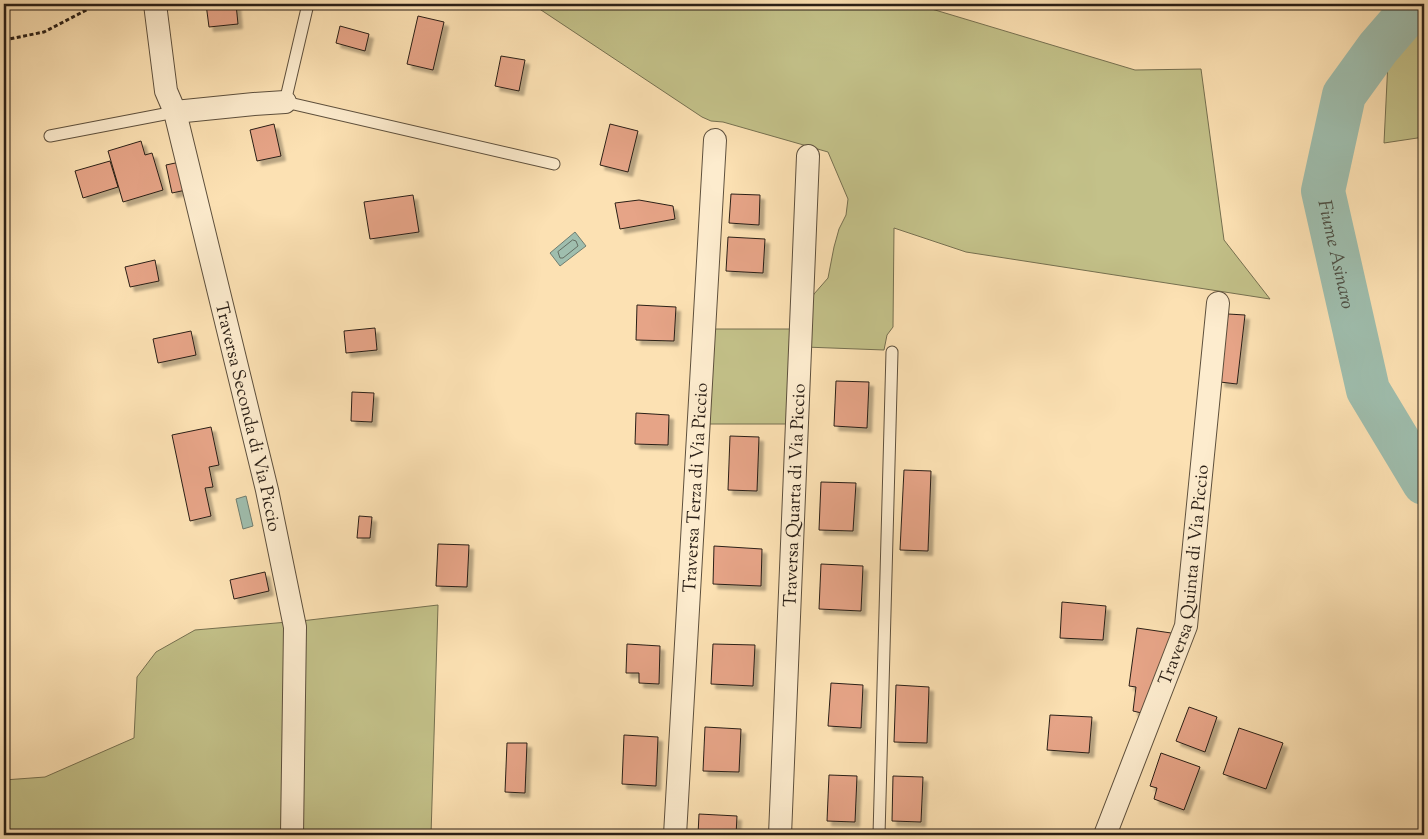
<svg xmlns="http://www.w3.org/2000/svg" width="1428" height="839" viewBox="0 0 1428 839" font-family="'Sorts Mill Goudy',serif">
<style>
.green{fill:#c3c189;stroke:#767050}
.water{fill:#9fbeae;stroke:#707e71}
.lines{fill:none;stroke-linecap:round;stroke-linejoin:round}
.shore{stroke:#646e62;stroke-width:1}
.river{stroke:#9fbeae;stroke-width:44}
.building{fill:#e6a487;stroke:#2a1f16;filter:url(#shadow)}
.lane-casing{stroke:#5e503d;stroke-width:13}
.street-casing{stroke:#5e503d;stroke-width:24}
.path{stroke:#2a1f16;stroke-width:3;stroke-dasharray:4 2.5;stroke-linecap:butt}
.lane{stroke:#fdecce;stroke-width:11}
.street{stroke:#fdecce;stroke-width:22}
.labels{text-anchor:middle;stroke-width:4;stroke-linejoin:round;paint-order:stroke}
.street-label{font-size:18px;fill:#2a1f16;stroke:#fdecce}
.water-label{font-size:19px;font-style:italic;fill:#4d4f44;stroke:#fdecce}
</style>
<defs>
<filter id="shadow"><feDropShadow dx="4.5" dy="4.5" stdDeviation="1" flood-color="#0004"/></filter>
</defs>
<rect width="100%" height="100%" fill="#fce1b3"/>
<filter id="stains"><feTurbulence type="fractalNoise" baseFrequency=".004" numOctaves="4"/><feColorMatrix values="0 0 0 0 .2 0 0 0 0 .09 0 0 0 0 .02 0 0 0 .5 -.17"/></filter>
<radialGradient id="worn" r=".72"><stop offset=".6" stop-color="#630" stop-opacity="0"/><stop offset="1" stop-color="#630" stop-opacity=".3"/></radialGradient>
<path class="green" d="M532,4H915L1135,70L1201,69L1224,240L1270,299L966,252L894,228L893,327L887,335L884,350L805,347L809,307L814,294L828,278L834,247L839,229L846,215L848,199L828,152L723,122L711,121L702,117Z
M1404,4H1424V137L1384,143L1390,20Z
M711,329H793L789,424H705Z
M438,605L431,835H299L301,621Z
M288,622L287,835H4V780L45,777L134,738L137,677L156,652L195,630Z"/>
<path class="water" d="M575,232L586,246L560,266L550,253Z
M246,496L253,526L243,529L236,499Z"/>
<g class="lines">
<path class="shore" d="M573,240L576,241L578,246L563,258H560L558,252Z"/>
<path class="river" id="s1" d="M1416,4L1378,48L1344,95L1323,191L1368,390L1424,483"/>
</g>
<path class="building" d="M206,4H236L238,24L209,27Z
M418,16L444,22L433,70L407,64Z
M340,26L369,34L365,51L336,43Z
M501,56L525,60L519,91L495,86Z
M274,124L281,156L257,161L250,130Z
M610,124L638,131L628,172L600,165Z
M141,141L145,155L152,153L163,190L123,202L108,151Z
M110,161L118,187L83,198L75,171Z
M180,162L186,190L172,193L166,165Z
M731,194L760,195L759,225L729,223Z
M413,195L419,232L370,239L364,202Z
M639,200L673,206L675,219L620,229L615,203Z
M728,237L765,239L763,273L726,271Z
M155,260L159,281L130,287L125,267Z
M637,305L676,307L674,341L636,340Z
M1228,314L1245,315L1237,384L1220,382Z
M375,328L377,350L346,353L344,331Z
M191,331L196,355L158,363L153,339Z
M836,381L869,382L867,428L834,426Z
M352,392L374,393L372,422L351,421Z
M636,413L669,415L668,445L635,444Z
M211,427L219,465L209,467L213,487L205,488L211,516L190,521L172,435Z
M730,436L759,437L757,491L728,490Z
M904,470L931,471L928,551L900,550Z
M821,482L856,483L853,531L819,530Z
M359,516L372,517L370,538H357Z
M438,544L469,545L467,587L436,586Z
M714,546L762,549L761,586L713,584Z
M821,564L863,566L861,611L819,609Z
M265,572L269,591L234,599L230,580Z
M1062,602L1106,606L1103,640L1060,638Z
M1137,628L1178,634L1146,714L1133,711L1136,687L1129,686Z
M627,644L660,646L659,684L639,683V673H626Z
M713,644L755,645L753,686L711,684Z
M831,683L863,685L861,728L828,726Z
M896,685L929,687L927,743L894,742Z
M1189,707L1217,717L1205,752L1176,741Z
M1050,715L1092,717L1089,753L1047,750Z
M705,727L741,729L739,772L703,771Z
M1239,728L1283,743L1266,789L1223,774Z
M624,735L658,737L656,786L622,784Z
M507,743H527L525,793L505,792Z
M1161,753L1200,767L1184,810L1154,799L1157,788L1150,786Z
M829,775L857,776L855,822L827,821Z
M893,776L923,777L921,822L892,821Z
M699,814L737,816L736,835H698Z"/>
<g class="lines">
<defs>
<path id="lane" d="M308,4L285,102L554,164
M50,136L175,112
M879,835L892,352"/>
<g id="street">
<path d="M155,4L166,91L175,112"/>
<path id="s2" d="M285,102L254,104L175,112L267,490L295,627L292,835"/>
<path id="s3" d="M675,835L715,140"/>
<path id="s4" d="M780,835L808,156"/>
<path id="s5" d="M1105,835L1186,626L1218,303"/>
</g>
</defs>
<use href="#lane" class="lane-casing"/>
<use href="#street" class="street-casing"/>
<path class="path" d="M4,40L44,32L98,4"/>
<use href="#lane" class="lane"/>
<use href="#street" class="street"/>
</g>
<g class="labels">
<g class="street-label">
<text dy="6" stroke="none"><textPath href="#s2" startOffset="424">Traversa Seconda di Via Piccio</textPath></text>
<text dy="6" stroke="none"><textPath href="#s3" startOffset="348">Traversa Terza di Via Piccio</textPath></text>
<text dy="6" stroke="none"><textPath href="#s4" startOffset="340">Traversa Quarta di Via Piccio</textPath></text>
<text dy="6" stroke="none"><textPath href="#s5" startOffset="274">Traversa Quinta di Via Piccio</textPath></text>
</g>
<g class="water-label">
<text dy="7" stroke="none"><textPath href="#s1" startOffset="279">Fiume Asinaro</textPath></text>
</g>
</g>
<rect width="1428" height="839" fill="none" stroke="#fce1b3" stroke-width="20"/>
<rect x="5" y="5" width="1418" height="829" fill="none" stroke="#2a1f16" stroke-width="2.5"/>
<rect x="10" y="10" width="1408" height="819" fill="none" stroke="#2a1f16"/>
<rect width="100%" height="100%" filter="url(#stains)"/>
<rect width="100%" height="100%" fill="url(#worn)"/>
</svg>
